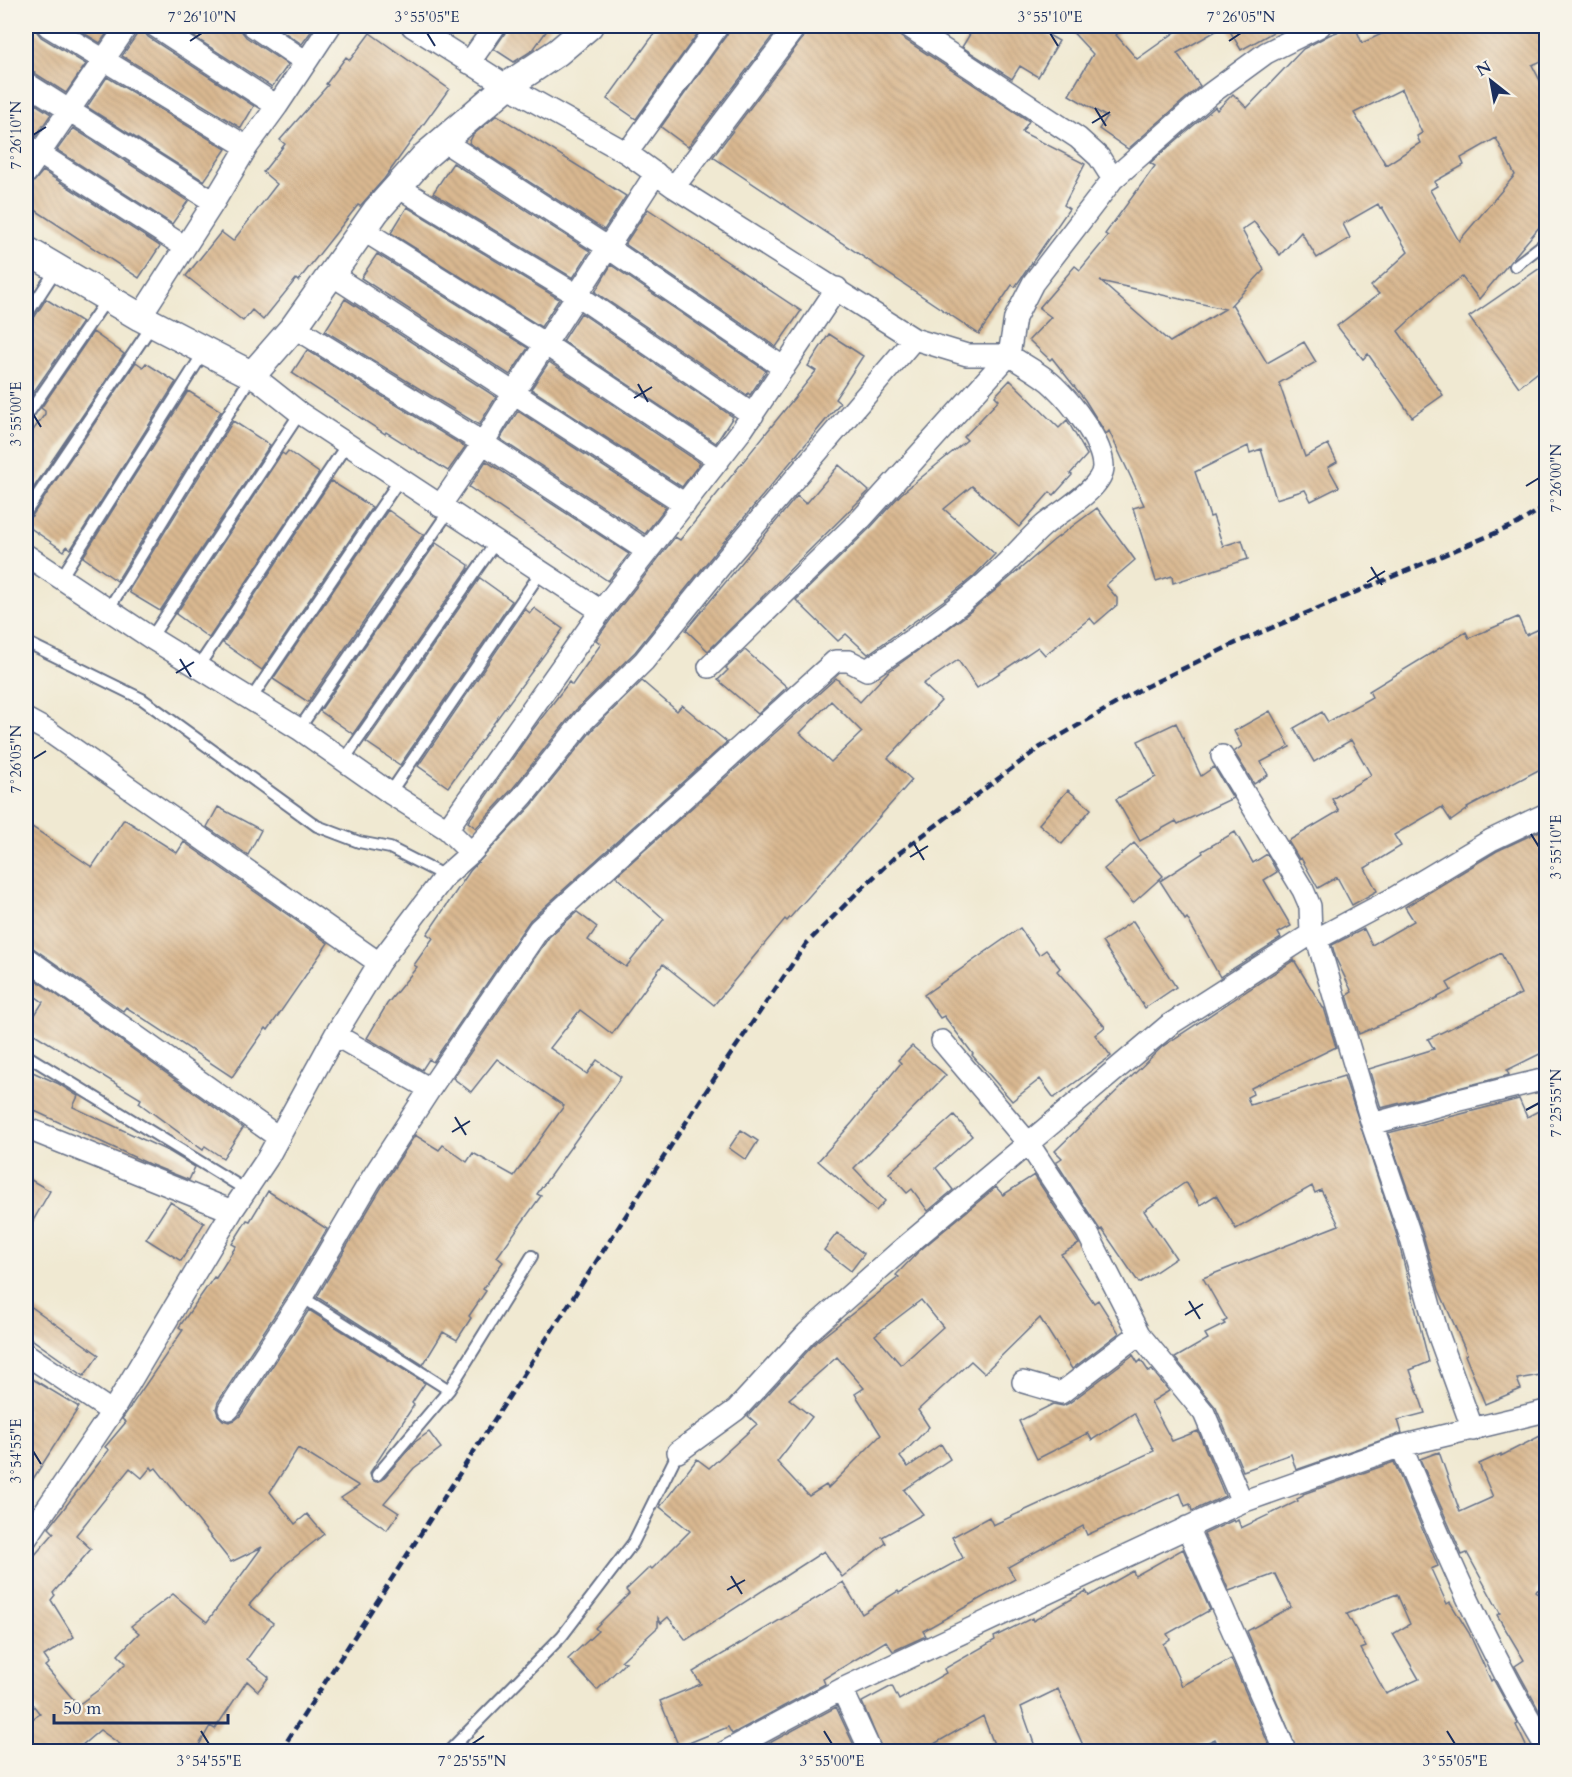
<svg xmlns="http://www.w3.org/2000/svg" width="1572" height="1777" viewBox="0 0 1572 1777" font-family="Cardo,serif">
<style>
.building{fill:url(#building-back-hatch);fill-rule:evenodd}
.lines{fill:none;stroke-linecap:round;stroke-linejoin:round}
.service-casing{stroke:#667087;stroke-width:14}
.minor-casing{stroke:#667087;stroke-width:24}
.tertiary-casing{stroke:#667087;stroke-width:30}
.service{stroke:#fff;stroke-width:10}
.minor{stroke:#fff;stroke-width:21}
.tertiary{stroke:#fff;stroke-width:27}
.rail{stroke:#1b2f5e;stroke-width:4.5;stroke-dasharray:9 4.5;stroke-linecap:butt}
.ticks{fill:none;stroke:#1b2f5e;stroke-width:2}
.neatline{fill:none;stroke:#1b2f5e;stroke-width:2}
.ticks-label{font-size:15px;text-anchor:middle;fill:#1b2f5e}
</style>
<defs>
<pattern id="building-back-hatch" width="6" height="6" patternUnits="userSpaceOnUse" patternTransform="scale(1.5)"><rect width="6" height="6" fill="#d9b890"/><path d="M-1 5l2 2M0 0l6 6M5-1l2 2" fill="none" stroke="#ba9e7f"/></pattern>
</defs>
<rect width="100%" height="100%" fill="#f7f3e8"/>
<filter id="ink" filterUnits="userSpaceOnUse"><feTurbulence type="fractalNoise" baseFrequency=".0167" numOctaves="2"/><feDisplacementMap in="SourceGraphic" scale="12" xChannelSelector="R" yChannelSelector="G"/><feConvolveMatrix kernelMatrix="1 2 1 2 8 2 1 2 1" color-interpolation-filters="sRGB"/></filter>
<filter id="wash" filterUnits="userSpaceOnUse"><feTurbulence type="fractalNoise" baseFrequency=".008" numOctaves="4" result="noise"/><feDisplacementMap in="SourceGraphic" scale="24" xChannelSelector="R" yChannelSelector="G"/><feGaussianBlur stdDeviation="1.35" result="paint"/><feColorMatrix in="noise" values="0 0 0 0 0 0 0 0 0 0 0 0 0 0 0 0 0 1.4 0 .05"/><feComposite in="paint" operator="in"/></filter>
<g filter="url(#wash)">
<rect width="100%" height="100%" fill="#f0e9d2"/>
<g id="blocks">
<path class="building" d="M26,26H35L37,32L41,37L86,64L66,93L33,72L26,70Z
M72,26H112L100,43Z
M140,26H142L144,32L148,37L254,106L241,128L122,56L138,33Z
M177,26H240L242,32L246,37L288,65L272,87Z
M275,26H315L302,44Z
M507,26H550L533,50L514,62L494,49L505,33Z
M660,26H703L636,119L607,99Z
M730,26H780L688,147L661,127L728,33Z
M808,26H895L897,32L901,37L1029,121L1022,132L1085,164L1064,205L1069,209L1015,287L1012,285L979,334L713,157L806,34Z
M975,26H1033L1059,41L1038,77L1020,66L1012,79L962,47Z
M1067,26H1124L1116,35L1137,59L1184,26H1225L1177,53L1200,86L1128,149L1099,129L1107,117L1069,95L1093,54Z
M1227,26H1284L1241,50Z
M1353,26H1355L1362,43L1399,26H1546V59L1532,65L1546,92V219L1479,299L1462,277L1438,294L1398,331L1443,395L1412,417L1368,354L1363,359L1337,326L1379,294L1371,286L1408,252L1382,207L1380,208L1378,204L1343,224L1350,238L1317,258L1301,232L1280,255L1254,222L1242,230L1264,270L1230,306L1232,304L1267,363L1304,342L1316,362L1279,383L1305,457L1328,444L1337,462L1328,467L1339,487L1311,501L1305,490L1276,499L1261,449L1250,453L1248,446L1195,472L1210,517L1213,516L1223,546L1242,540L1248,559L1173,583L1172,576L1156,581L1133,508L1144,505L1109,431L1106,434L1085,400L1052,358L1050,360L1029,340L1051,317L1039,308L1075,266L1080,270L1108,236L1105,234L1155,166L1150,163L1215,107L1217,110L1233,94L1247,108L1303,49L1329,35ZM1402,89L1422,133L1417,136L1420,143L1386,165L1354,113ZM1496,138L1515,175L1459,241L1430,190L1437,186L1434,182L1464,165L1461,158ZM1100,281L1225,309L1170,342Z
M370,33L449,89L384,179L360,206L358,205L298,281L296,279L263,320L252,310L243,321L186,276L221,232L233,241L277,184L263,172L285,144L280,140L328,85L326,84L346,57L350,60Z
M107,77L226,149L204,181L87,107Z
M26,98L51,114L36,136L26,132Z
M497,115L626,196L604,230L469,143L473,135Z
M73,128L188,201L172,224L57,150Z
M453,163L590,251L573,278L433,193Z
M43,171L160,246L139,278L26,204V186L32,184Z
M407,207L559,299L541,327L391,233Z
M648,209L801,311L776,347L625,244Z
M377,254L528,348L510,375L361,278Z
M1546,264V366L1519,387L1469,317Z
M611,265L766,371L750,395L748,393L747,395L595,292Z
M46,299L82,322L28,400L26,398V323L32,321Z
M345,299L496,397L479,425L325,331Z
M581,313L733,417L716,443L563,341Z
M93,332L124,354L26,499V440L45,414V411L41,408Z
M829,334L863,356L835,399L840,403L717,550L635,652L574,712L513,788L476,828L468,822L531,732L569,682L572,685L601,644L596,640L611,619L675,537L680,540L816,371L808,366Z
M307,350L465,447L448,471L386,432L385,434L292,373Z
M136,362L143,367L146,363L176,382L71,549L67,546L64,551L26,525V519L32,516Z
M549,362L700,463L682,487L531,389Z
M1010,380L1059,428L1067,420L1087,455L1070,474L1072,475L1054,495L1050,492L1019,527L972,486L944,509L995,554L974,576L943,601L868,654L846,634L838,641L796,600L871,527L901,494L967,440L964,437L999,400L995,396Z
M188,391L221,411L117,581L83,557Z
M518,411L666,507L645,534L500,439Z
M233,421L270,445L160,611L130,593L129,590Z
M288,451L319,473L209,638L176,614L282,453L285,455Z
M486,461L629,554L608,581L469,487Z
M839,465L869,491L708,651L686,630L797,496L806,504Z
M331,481L372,507L262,670L223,643Z
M1097,508L1135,560L1106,585L1117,598V605L1095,624L1090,618L1045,655L1038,647L977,688L958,660L923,684L941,701L888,758L912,780L787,921L785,919L714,1005L663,964L612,1034L580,1010L550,1048L587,1074L597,1060L621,1077L537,1194L541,1196L497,1257L503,1262L483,1289L486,1291L469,1316L471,1318L457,1340L443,1332L423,1365L317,1297L381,1188L415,1135L439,1150L443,1145L467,1162L473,1153L514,1176L564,1106L497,1059L471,1092L453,1078L549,937L577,912L597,927L588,940L626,967L664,919L616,876L836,678L860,702L888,672L964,617L1054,540ZM831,701L862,732L831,762L800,733Z
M388,510L423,535L308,702L273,679Z
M436,543L469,565L468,569L353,734L320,711Z
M480,578L512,601L400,765L366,742Z
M534,608L563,629L496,720L448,787L418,766L525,609L530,613Z
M1518,617L1526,635L1546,626V766L1467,808L1468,809L1451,821L1442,807L1394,835L1401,846L1365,868L1377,891L1352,905L1337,877L1318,888L1301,858L1299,859L1288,841L1339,811L1332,799L1371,775L1351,740L1314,762L1294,728L1322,712L1328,722L1372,697L1369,691L1466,632L1469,638Z
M745,650L787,687L758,714L718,680L728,670L726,668Z
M642,681L677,711L682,705L727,742L530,920L433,1062L429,1059L422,1070L367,1038L387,1004L417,967L414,965L433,938L427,934L470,871L532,805L593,729Z
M1270,711L1290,747L1261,762L1268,775L1254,784L1234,752L1242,746L1234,731Z
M1176,723L1201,776L1214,767L1233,798L1178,824L1176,821L1140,841L1116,799L1156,777L1138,741Z
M1068,790L1091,809L1062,844L1039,824Z
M218,807L261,830L248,855L207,827Z
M124,819L177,853L184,842L328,943L268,1030L266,1028L232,1077L126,1007L123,1011L33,948L26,946V823L92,867Z
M1546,828V1051L1507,1070L1509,1075L1381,1108L1369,1069L1434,1049L1428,1039L1521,994L1501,953L1447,983L1451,990L1413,1011L1359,1034L1347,995L1352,992L1336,959L1332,945L1364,929L1372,945L1414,921L1405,907L1497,851Z
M1235,832L1253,863L1267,854L1277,872L1264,880L1291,926L1278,933L1281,938L1220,977L1187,918L1185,920L1160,881L1203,853L1202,851Z
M1134,843L1163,876L1133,903L1104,869Z
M1133,921L1176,987L1145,1008L1102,942Z
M1020,928L1039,955L1046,950L1060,968L1057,971L1105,1027L1095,1035L1111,1056L1054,1098L1040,1079L1012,1101L972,1055L973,1054L944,1016L940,1018L924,995Z
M1294,960L1323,1008H1324L1336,1047L1251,1088L1253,1094L1247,1097L1250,1105L1344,1076L1397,1236L1429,1362L1410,1370L1425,1413L1398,1420L1402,1433L1296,1470L1291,1454L1243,1471L1216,1408L1175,1358L1208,1339L1205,1334L1225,1324L1223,1322L1227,1320L1203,1278L1339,1225L1321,1190L1315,1193L1312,1186L1236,1229L1216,1195L1200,1205L1186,1182L1144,1211L1176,1258L1139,1283L1102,1229L1100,1230L1056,1162L1062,1158L1055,1151L1163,1046Z
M26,973L243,1128L223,1158L205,1146L203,1150L139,1103L141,1099L26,1029L43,1002L26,990Z
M912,1046L946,1075L854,1168L885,1201L876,1211L818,1161L852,1123L901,1063L898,1060Z
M26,1069L59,1084L78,1096L73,1107L170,1152L195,1167L189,1180L149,1164L26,1107Z
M1519,1099L1527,1117L1546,1107V1374L1517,1379L1521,1389L1485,1404L1465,1355L1467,1354L1439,1290L1421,1228L1388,1133Z
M954,1115L972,1136L936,1168L953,1190L928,1211L912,1189L907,1193L889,1173Z
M741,1130L758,1141L746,1160L729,1148Z
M1034,1175L1079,1244L1061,1254L1094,1303L1098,1300L1119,1333L1072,1369L1040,1318L984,1373L971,1361L918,1410L929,1427L900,1457L908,1467L941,1444L950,1459L904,1490L923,1514L882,1537L886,1543L842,1577L824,1551L686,1640L668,1617L661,1623L658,1618V1627L621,1661L626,1662L597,1690L568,1659L598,1631L595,1628L629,1594L626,1590L650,1567L652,1569L690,1531L660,1507L697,1459L709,1468L757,1424L748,1416L816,1342L899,1277L896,1275L918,1252L996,1187L1003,1195ZM921,1300L943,1327L901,1365L875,1335ZM837,1357L864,1388L855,1394L881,1435L828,1488L826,1485L809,1496L777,1462L812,1417L789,1399Z
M26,1177L50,1191L26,1233Z
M268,1191L327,1229L291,1290L218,1402L216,1409L218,1415L223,1420L229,1422L235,1420L240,1416L309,1310L425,1383L412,1403L414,1405L371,1471L370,1474L372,1480L376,1482L382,1480L415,1442L429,1432L441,1448L414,1468L384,1503L399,1513L387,1530L341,1498L359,1486L298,1448L270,1492L295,1524L307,1514L324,1534L286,1564L249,1605L273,1623L247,1659L269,1677L258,1691L247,1681L215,1729L210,1726L195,1752H131L100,1730L74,1752H26V1723L40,1714L26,1696V1565L54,1533L49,1528L109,1450L105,1447L126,1422L122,1419L183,1330L179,1327L214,1277L216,1278L236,1246L232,1244L247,1220L250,1221ZM151,1467L153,1470L156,1468L231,1562L262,1547L207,1622L173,1594L131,1626L139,1633L118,1655L126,1663L101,1688L78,1705L45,1666L49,1663L44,1656L74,1637L51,1600L55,1595L53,1593L91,1549L76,1535L130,1468L142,1478Z
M170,1202L204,1223L181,1261L146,1239Z
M837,1233L864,1254L851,1271L824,1250Z
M26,1303L99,1355L84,1376L26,1335Z
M1133,1355L1138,1363L1141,1360L1149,1372L1152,1370L1169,1391L1151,1402L1172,1441L1198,1431L1225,1496L1192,1511L1190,1504L1185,1506L1180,1493L1087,1535L1083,1526L1008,1567L1015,1579L923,1631L926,1636L893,1651L886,1641L823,1679L825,1684L732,1734L728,1727L679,1747L660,1701L701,1684L693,1672L843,1582L862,1614L898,1591L899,1593L963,1558L952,1537L989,1517L993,1525L1154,1451L1134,1413L1092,1440L1088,1433L1037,1459L1019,1421L1053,1404L1063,1406L1069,1403Z
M26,1375L79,1407L26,1490Z
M1546,1433V1585L1536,1591L1546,1608V1708L1540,1712L1515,1666L1524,1660L1497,1615L1500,1613L1467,1553L1462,1555L1420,1459L1439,1452L1460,1512L1493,1497L1479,1464L1501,1454V1456Z
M1394,1462L1438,1566L1431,1569L1447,1604L1450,1602L1469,1633L1491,1681L1493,1679L1518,1724L1516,1725L1529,1752H1298L1247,1631L1291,1607L1275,1574L1229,1591L1204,1534L1234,1520L1235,1522L1238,1520L1241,1528L1298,1501L1297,1499L1303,1496V1494ZM1397,1594L1410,1624L1393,1634L1419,1679L1386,1694L1361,1649L1366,1647L1347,1614Z
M1183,1549L1210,1610L1167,1634L1170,1639L1163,1644L1182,1686L1231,1659L1272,1752H1221L1215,1739L1187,1752H1086L1058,1689L1021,1707L1037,1752H997L983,1716L920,1752H883L862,1702L892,1686L899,1700L946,1673L944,1669L995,1640L994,1637L1032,1618L1033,1621L1086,1591L1089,1596L1133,1571L1135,1576Z
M836,1707L857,1752H753Z"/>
</g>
</g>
<g filter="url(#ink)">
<use href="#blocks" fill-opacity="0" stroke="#667087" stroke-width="1.5"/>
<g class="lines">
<defs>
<path id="service" d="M1515,266L1546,242
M26,316L57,268
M26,417L107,299
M26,512L153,324
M61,578L204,352
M108,610L252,375
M151,638L300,413
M26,642L142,699L317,826L359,842L390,848L445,876
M198,667L347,444
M251,699L400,479
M299,729L449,511
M344,760L496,542
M390,793L541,572
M26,1055L246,1190
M302,1297L449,1390
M377,1475L449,1390L532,1256
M448,1752L562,1636L633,1543L678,1452"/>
<path id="minor" d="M48,26L247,147
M155,26L277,106
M253,26L306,62
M412,26L507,86L627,153L674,187L914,339L967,355H1009
M908,26L1078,138L1099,157L1113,179
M469,63L495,26
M26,83L214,202
M443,141L607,247L784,368
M26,145L185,247
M627,153L718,26
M26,173L127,26
M398,187L577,295L753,415
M674,187L796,26
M363,230L545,344L719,460
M332,275L685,504
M140,317L214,202L247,147L277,106L330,26
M294,327L483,443L647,551
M252,375L300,413L601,611
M440,506L483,443L513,394L656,173
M26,555L151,638L299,729L390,793L447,829L471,853
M709,667L862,518L1009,355
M26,719L48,731L379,963
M1222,756L1303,890L1310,906L1311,934L1317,939L1372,1124L1409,1232L1437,1331L1473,1430
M447,829L601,611L742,430L837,288
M1317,939L1394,898L1491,840L1546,814
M26,958L278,1137
M335,1035L430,1089L539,929L835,661H849L867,670C914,639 957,610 998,571C1014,557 1027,540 1043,526C1058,513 1104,488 1103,466C1102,441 1072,403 1054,386C1042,374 1023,365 1009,355L1015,318L1033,283L1113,179L1210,94L1266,53L1320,26
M942,1041L1028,1143L1087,1232L1139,1334L1204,1413L1242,1502
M1372,1124L1451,1102L1546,1079
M26,1128L232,1211
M26,1354L112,1412
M1023,1382L1061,1393L1139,1334
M229,1409L302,1297L370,1181L430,1089
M1401,1446C1444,1548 1488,1652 1546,1747
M678,1452L736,1410L807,1333L900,1251L1169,1025L1311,934
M1187,1527L1286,1752
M26,1539L112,1412L232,1211L267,1159L335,1035L379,963L445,876L471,853L523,796L584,720L644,661L727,558L914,339
M842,1689L871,1752
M725,1752L842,1689L1242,1502L1401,1446L1546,1411"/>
<path id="tertiary" d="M26,250L140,317L252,375L294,327L376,211L425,156L507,86L558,52L589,26"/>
</defs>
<use href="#service" class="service-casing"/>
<use href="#minor" class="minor-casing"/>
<use href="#tertiary" class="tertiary-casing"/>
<use href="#service" class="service"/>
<use href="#minor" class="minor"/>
<use href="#tertiary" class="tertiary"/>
<path class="rail" d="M280,1752L714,1079L806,944L856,894L898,854L1039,748L1141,689L1238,642L1517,524L1546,506"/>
</g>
</g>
<path class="ticks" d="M427,33L435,46M1050,33L1058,46M190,41L202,33M1229,41L1241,33M1095,108L1106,126M1092,123L1110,112M33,135L46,127M638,384L648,402M634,398L652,387M33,414L41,427M1526,486L1539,478M1371,567L1382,585M1367,582L1385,571M180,659L191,677M176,673L194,662M33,759L46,751M1531,834L1539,847M913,842L924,860M910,857L928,846M1526,1110L1539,1103M455,1117L466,1135M452,1132L470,1121M1189,1301L1200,1319M1185,1315L1203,1304M33,1451L41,1464M731,1576L742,1594M727,1590L745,1580M201,1731L209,1744M824,1731L832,1744M1447,1731L1455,1744M472,1744L484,1736"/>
<rect width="1572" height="1777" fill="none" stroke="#f7f3e8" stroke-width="66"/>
<g transform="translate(1491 81) rotate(329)" stroke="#f7f3e8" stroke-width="4.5" paint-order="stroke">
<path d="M0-4.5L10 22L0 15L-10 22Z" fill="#1b2f5e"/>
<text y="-9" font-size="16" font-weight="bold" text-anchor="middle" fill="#1b2f5e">N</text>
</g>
<path d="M54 1714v9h174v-9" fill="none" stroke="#1b2f5e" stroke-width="3"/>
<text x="63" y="1714" font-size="18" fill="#1b2f5e" stroke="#f7f3e8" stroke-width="4.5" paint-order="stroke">50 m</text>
<rect x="33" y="33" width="1506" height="1711" class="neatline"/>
<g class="ticks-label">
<text x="202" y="22">7°26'10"N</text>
<text x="427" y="22">3°55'05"E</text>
<text x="1050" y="22">3°55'10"E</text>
<text x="1241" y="22">7°26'05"N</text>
<text transform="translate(16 135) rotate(-90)" y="5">7°26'10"N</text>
<text transform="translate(16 414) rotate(-90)" y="5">3°55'00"E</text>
<text transform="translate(1556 478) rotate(-90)" y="5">7°26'00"N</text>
<text transform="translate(16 759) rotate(-90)" y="5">7°26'05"N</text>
<text transform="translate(1556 847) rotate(-90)" y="5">3°55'10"E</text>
<text transform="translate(1556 1103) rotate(-90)" y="5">7°25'55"N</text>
<text transform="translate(16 1451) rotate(-90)" y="5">3°54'55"E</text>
<text x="209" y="1766">3°54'55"E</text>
<text x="472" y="1766">7°25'55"N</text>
<text x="832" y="1766">3°55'00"E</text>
<text x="1455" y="1766">3°55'05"E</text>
</g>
</svg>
